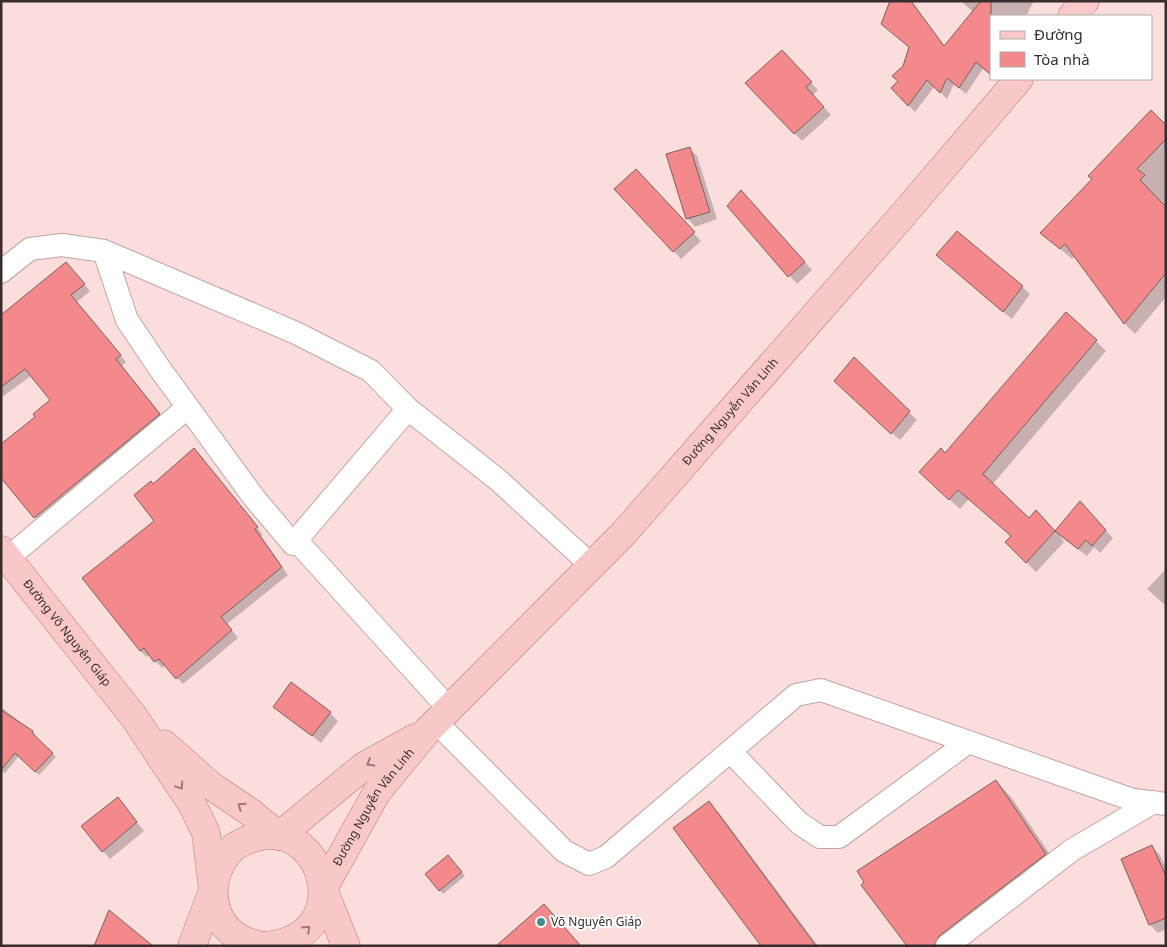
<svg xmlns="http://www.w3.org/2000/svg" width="1167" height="947" viewBox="0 0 1167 947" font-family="'Noto Sans',sans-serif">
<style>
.shadow{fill:#0003}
.building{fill:#f3898b;stroke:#795f5e}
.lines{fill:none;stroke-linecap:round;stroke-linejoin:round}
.street-casing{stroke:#c0a4a3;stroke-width:24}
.primary-casing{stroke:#b27a7a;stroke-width:29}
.street{stroke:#fff;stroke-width:22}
.primary{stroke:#f8c8c8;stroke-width:28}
.oneway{stroke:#987a7a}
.poi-dot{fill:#448c8f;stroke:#fff;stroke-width:2}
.labels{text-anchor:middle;stroke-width:4;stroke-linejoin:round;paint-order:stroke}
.street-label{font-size:12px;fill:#382d2d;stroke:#fff}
.poi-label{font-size:12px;fill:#382d2d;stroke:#fff;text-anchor:start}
</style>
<rect width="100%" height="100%" fill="#fbdddc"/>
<path class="shadow" d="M911,1L945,47L974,13L961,1H1034L1026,16H991L984,67L966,94L954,84L947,99L935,86L915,112L892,88L900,82L910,48Z
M781,52L818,90L813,95L831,115L802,141L747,83Z
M1166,127V297L1135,334L1125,324L1075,255L1072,259L1042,233Z
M689,148L697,156L717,219L695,227L688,219L667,155Z
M644,179L701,241L681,259L616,190Z
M749,199L812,270L797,284L729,206Z
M945,262L1022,287L1030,294L1012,319Z
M66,263L90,291L77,302L126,362L122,366L165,420L41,523L35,517L36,417L52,400L32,375L1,398V336Z
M1096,341L1106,351L992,485L1029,519L1046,522L1056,533L1080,503L1113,538L1100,553L1094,547L1087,556L1060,536L1064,542L1036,572L1026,562L1012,537L969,499L960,509L931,482L945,455Z
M854,359L917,420L900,440L843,389Z
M194,450L263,535L261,536L288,575L227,624L238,638L183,684L166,665L162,668L150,655L147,657L140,651L156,521L153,485Z
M1166,569V606L1147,589Z
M274,706L330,713L338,721L321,743Z
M1,707L33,732L36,736L35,737L56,757L39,775L19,756L5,773L1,771Z
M996,781L1011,797L1060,869L961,946H908Z
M118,799L144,831L110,859L103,851Z
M708,803L720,814L818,946H762Z
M1152,847L1160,855L1166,868V929L1158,933L1150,925L1122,860Z
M452,860L465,876L443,894L426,874Z"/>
<path class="building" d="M890,1H911L944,46L981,1H991V75L976,62L959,88L947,78L940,93L927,80L908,106L891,88L898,81L892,76L903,66L909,47L881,24Z
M782,50L812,82L806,87L824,107L794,134L745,83Z
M1151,110L1166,125V139L1137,169L1145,175L1140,180L1166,207V273L1124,324L1065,244L1060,249L1040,233L1092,179L1088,176Z
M690,147L710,212L686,219L666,154Z
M636,169L695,232L673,252L614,189Z
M741,190L805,262L788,277L727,206Z
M957,231L1023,286L1003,312L936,255Z
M66,262L85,284L71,295L121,355L116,359L160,414L34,518L1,478V444L35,417L33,414L50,400L25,369L1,387V315Z
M1066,312L1097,340L983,474L1029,518L1036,510L1055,531L1026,563L1005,542L1011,536L958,490L949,500L919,472L941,448L945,453Z
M854,357L910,411L891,434L834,381Z
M194,448L258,527L255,529L282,567L221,617L232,630L176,679L159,659L154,662L144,648L140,651L82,578L154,521L134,495L151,481L153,484Z
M1080,501L1106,530L1092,546L1086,540L1078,549L1055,531Z
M291,682L331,712L312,736L273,707Z
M1,710L33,731L32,733L53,753L35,772L15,753L1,770Z
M996,780L1046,854L939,936L934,946H907L861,885L864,882L857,871Z
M118,797L137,822L102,852L81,826Z
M709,801L816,946H761L673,828Z
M1152,845L1166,876V918L1149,925L1121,859Z
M448,855L462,872L439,891L425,874Z
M544,904L581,946H496Z
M109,910L153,946H94Z"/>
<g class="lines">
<defs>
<path id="street" d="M104,251L127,320L160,369L255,499L293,544L408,409
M1,272L30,249L62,245L104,251L296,333L371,371L408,409L497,479L590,564
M296,540L450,710
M9,557L188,407
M436,722L564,851L589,864L606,857L796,695L821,690L1133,800L1166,804
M730,751L799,823L820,837H839L967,743
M947,946L1072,850L1154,802"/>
<g id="primary">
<path d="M1072,16L1085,1"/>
<path id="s1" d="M1,550L134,717L192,804L206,833L213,890L192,946"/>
<path d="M164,744L210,785L250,812L279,836"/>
<path d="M279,836L364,766L415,738"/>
<path d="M262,946C256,944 249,943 243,940C209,923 206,881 228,853C235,844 246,840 257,837C326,819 358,940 263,946"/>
<path id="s2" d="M346,946L323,889L377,792L428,730L624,533L902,216L1019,79"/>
</g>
</defs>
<use href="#street" class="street-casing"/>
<use href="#primary" class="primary-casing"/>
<use href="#street" class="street"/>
<use href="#primary" class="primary"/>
</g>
<defs><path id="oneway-chevron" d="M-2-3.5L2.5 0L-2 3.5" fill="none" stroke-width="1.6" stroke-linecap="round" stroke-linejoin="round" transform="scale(1.25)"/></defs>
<g class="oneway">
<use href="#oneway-chevron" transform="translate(370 763) rotate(150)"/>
<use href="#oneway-chevron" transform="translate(180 786) rotate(56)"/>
<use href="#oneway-chevron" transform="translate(241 806) rotate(-146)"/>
<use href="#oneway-chevron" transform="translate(307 929) rotate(-44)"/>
</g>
<circle class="poi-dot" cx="541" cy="922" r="5"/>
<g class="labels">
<g class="street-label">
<text dy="4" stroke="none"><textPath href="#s2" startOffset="692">Đường Nguyễn Văn Linh</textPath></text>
<text dy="4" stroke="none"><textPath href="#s1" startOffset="106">Đường Võ Nguyên Giáp</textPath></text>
<text dy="4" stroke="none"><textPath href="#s2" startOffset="158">Đường Nguyễn Văn Linh</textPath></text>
</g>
<g class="poi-label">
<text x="551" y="926">Võ Nguyên Giáp</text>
</g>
</g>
<rect width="1167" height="947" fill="none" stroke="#382d2d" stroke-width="5"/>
<rect x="990" y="15" width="162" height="65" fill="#ffffff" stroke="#afabab"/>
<rect x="1000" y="31" width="25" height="8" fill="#f8c8c8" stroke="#afabab"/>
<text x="1034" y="40" font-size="15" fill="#382d2d">Đường</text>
<rect x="1000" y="52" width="25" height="15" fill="#f3898b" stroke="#afabab"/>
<text x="1034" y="65" font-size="15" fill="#382d2d">Tòa nhà</text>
</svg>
